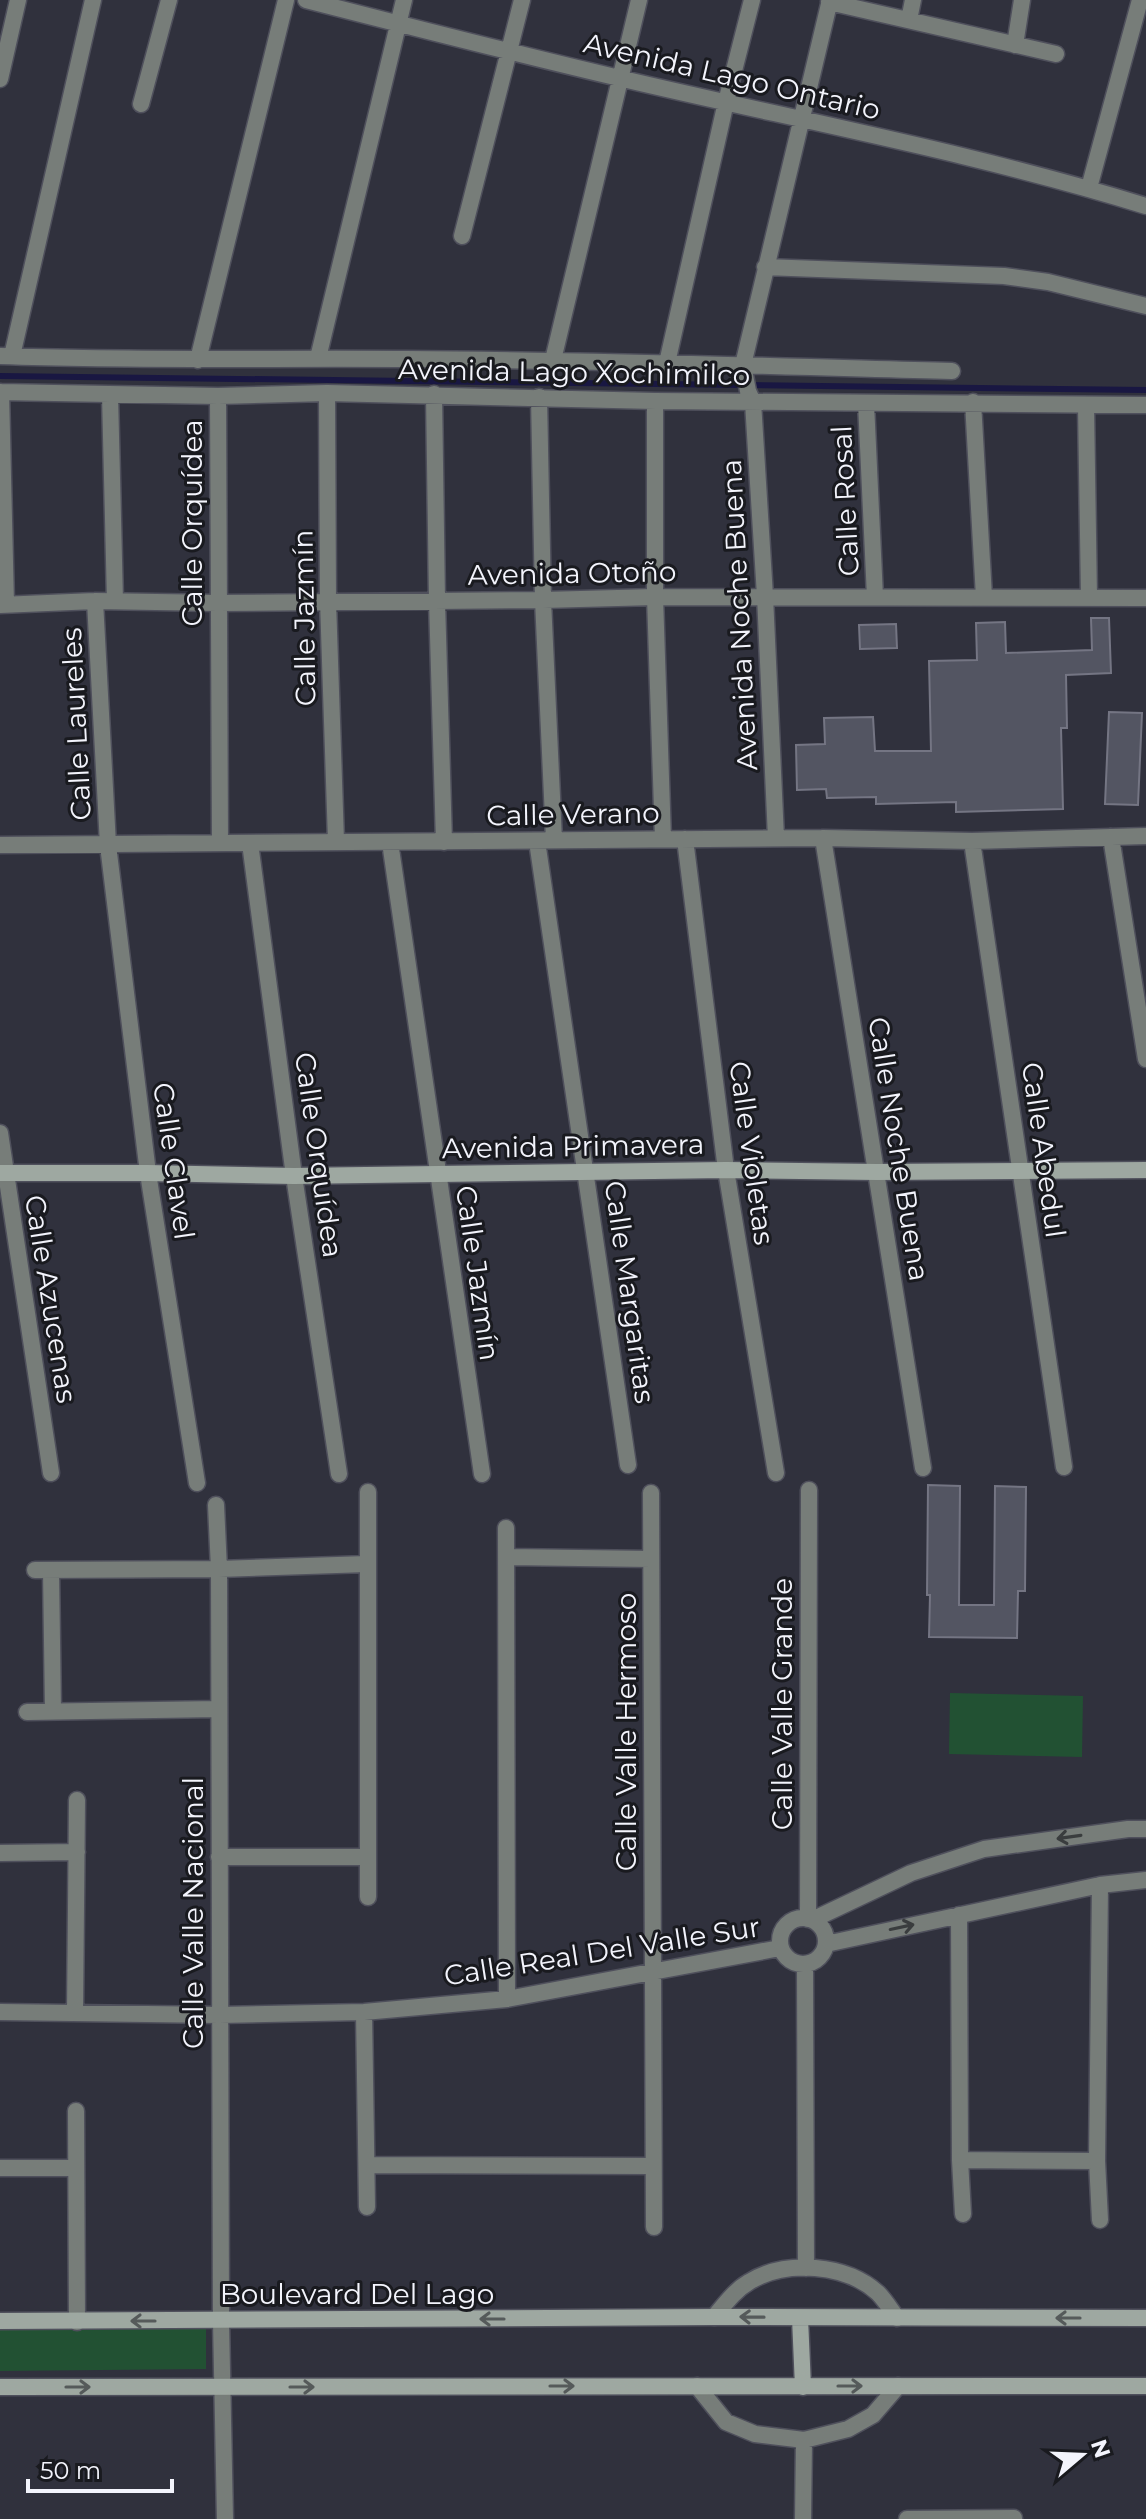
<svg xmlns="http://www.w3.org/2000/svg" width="1146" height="2519" viewBox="0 0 1146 2519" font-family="Montserrat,sans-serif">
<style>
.green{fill:#225133}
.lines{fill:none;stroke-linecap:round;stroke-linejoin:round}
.stream{stroke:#191742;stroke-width:6}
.building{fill:#535562;stroke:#747583;stroke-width:2}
.street-casing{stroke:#4f505c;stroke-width:19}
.secondary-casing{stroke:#4f505c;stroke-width:19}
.street{stroke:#777d79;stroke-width:16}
.secondary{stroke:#9ea8a1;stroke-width:16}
.oneway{stroke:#3a3d3e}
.oneway2{stroke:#555a5a}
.labels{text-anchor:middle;stroke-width:6;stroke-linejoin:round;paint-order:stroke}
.street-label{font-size:28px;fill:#f3f4fc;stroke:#191a1f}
</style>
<rect width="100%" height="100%" fill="#30313d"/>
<path class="green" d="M950,1693L1083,1696L1082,1757L949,1754Z
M206,2327V2369L0,2371V2329Z"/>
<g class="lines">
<path class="stream" d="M0,376L1146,390"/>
</g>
<path class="building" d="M1091,618H1109L1111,673L1066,675L1067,728H1061L1063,809L956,812V802L876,804V797L827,798L826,789L797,790L796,745L825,744L824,718L873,717L875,751H931L929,661L977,660L976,623L1005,622L1006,653L1092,650Z
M896,624L897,648L860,649L859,625Z
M1109,712L1142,713L1138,805L1105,804Z
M928,1485L960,1486L959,1605H994L995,1486L1026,1487L1025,1591H1018L1017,1638L929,1637L930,1595H927Z"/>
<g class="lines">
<defs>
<path id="street" d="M306,0C411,27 517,54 623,79C797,120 975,153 1146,206
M829,2L1056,54
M909,20L913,0
M1015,45L1022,0
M0,79L18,0
M141,104L169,0
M1089,188L1140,0
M462,236L522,0
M765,267L1004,276L1048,282L1146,306
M0,356C136,361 271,358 406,359C588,360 770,366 952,371
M12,356L93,0
M318,358L404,0
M198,360L286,0
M553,360L639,0
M667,363L726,102L752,0
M0,392L218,396L327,393L655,401L1146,405
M1,392L6,604
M327,393L328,601L336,841
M434,394L437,601L444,842
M110,395L115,601
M218,396L220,842
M539,397L543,600L554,840
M655,401V597L663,839
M973,402L984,597
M866,403L875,597
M1086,406L1089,598
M95,601L108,845L148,1173L197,1483
M0,605L95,601L217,603L543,600L655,597L1146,598
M1111,837L1146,1059
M776,838L765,596L753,402L748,391L743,365L830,0
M823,838L923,1468
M685,839L726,1170L776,1473
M537,841L628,1465
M972,841L1064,1467
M390,842L482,1474
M250,843L294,1176L339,1474
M0,845L823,838L972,841L1146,836
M0,1133L51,1473
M368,1492V1897
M651,1493L654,2227
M216,1505L219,1569L221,2321L225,2519
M506,1528L507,1999
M507,1557L651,1559
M35,1570L219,1569L367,1564
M51,1570L53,1712
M27,1712L218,1709
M0,1853L77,1852
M219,1857H367
M1100,1885L1097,2161L1100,2220
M959,1915L960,2160L963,2214
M780 1941a23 23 0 1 1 46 0a23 23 0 1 1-46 0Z
M808,1919L809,1490
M812,1920L911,1873L984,1849L1128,1829H1146
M826,1944L1100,1885L1146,1880
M805,1964L806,2268
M0,2012L219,2015L364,2012L507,1999L780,1948
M364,2012L367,2207
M75,2013L77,1800
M76,2111L77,2322
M960,2160L1097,2161
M367,2165L653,2166
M0,2168H75
M714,2317C725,2304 735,2290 749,2282C786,2259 846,2264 878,2293C885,2300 891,2310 897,2318
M697,2386L726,2422L755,2434L804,2440L848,2429L873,2415L898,2386
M803,2519L804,2440
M907,2519L1014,2518"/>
<path id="secondary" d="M0,1173H148L294,1176L726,1170L877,1172L1146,1170
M800,2318L803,2387
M0,2321L714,2317L1146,2318
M0,2387L1146,2386"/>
</defs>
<use href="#street" class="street-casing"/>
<use href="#secondary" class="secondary-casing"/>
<use href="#street" class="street"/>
<use href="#secondary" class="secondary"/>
</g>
<defs><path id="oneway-shaft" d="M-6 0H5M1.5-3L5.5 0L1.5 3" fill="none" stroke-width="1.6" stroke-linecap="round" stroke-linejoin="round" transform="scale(2)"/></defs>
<g class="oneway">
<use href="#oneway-shaft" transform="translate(1069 1837) rotate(172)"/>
<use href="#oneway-shaft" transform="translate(902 1927) rotate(-12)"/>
</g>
<g class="oneway2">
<use href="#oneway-shaft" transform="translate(752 2317) rotate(-179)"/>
<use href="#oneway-shaft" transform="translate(1068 2318) rotate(180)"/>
<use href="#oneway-shaft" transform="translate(492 2319) rotate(180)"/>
<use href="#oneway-shaft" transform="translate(143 2321) rotate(180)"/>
<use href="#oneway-shaft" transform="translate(562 2386)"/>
<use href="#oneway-shaft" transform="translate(850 2386)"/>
<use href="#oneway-shaft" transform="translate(78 2387)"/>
<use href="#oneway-shaft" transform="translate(302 2387)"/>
</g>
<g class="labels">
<g class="street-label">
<text transform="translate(732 76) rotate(13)" y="10">Avenida Lago Ontario</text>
<text transform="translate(574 372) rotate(1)" y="10">Avenida Lago Xochimilco</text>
<text transform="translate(845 501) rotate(-93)" y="10">Calle Rosal</text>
<text transform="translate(192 523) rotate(-90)" y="10">Calle Orquídea</text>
<text transform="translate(572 573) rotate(-1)" y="10">Avenida Otoño</text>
<text transform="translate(739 615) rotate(-93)" y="10">Avenida Noche Buena</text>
<text transform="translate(304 618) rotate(-91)" y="10">Calle Jazmín</text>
<text transform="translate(76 724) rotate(-93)" y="10">Calle Laureles</text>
<text transform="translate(573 814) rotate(-1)" y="10">Calle Verano</text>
<text transform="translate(573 1146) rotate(-1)" y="10">Avenida Primavera</text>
<text transform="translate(899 1149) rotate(81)" y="10">Calle Noche Buena</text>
<text transform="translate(1044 1150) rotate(82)" y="10">Calle Abedul</text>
<text transform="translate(752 1153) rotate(82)" y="10">Calle Violetas</text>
<text transform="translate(319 1155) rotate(82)" y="10">Calle Orquídea</text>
<text transform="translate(174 1161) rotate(82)" y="10">Calle Clavel</text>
<text transform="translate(478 1273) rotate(82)" y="10">Calle Jazmín</text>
<text transform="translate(630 1292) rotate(82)" y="10">Calle Margaritas</text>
<text transform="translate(51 1299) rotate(81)" y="10">Calle Azucenas</text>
<text transform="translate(782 1704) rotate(-90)" y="10">Calle Valle Grande</text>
<text transform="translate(626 1732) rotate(-90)" y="10">Calle Valle Hermoso</text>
<text transform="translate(193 1913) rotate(-90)" y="10">Calle Valle Nacional</text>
<text transform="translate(602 1951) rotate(-9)" y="10">Calle Real Del Valle Sur</text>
<text x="357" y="2304">Boulevard Del Lago</text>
</g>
</g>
<g transform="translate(1082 2455) rotate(71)" stroke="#191a1f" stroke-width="6" paint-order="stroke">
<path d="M0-6L14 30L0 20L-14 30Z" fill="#f3f4fc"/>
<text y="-12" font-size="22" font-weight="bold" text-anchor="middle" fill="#f3f4fc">N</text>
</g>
<path d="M28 2479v12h144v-12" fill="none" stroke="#f3f4fc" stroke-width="4"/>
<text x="40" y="2479" font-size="24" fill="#f3f4fc" stroke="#191a1f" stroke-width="6" paint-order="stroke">50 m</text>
</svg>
